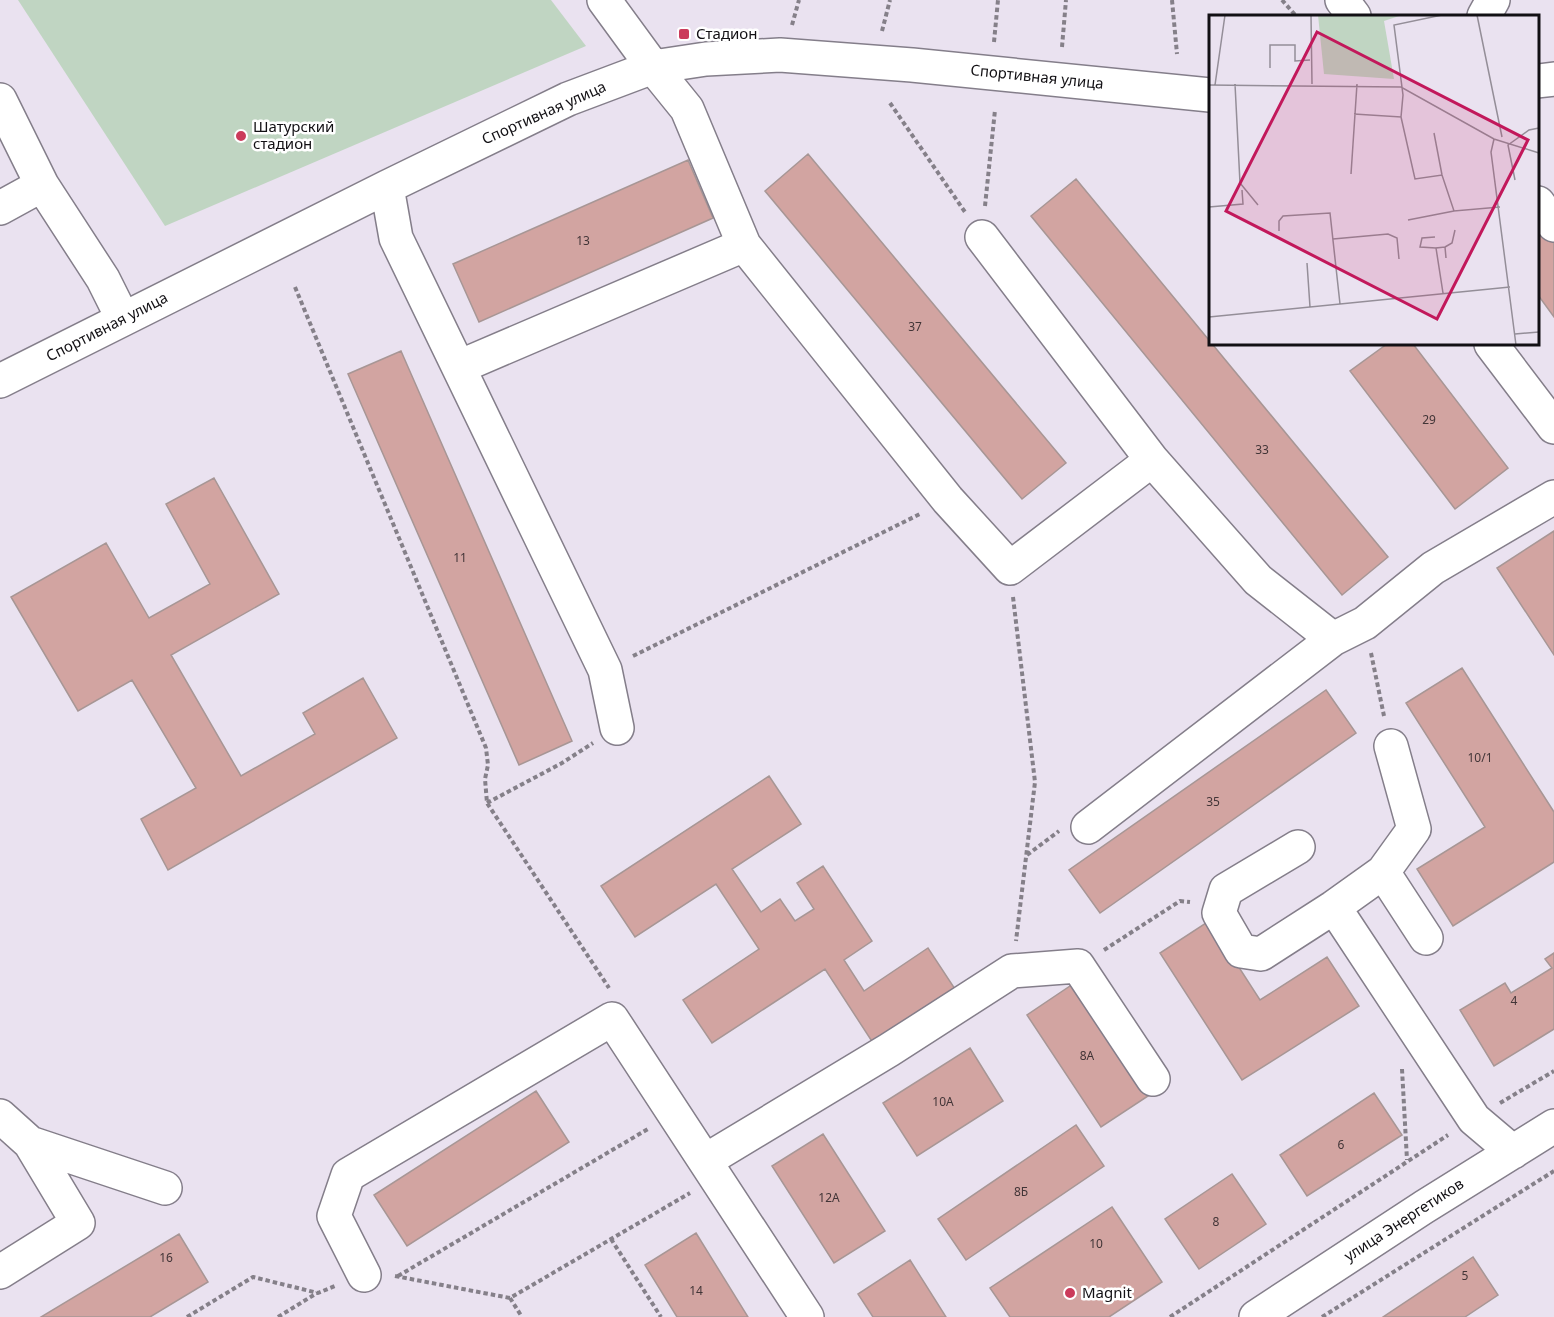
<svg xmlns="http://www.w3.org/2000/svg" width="1554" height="1317" viewBox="0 0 1554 1317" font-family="'Noto Sans',sans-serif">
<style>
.green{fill:#c0d5c2}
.building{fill:#d2a4a1;stroke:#a79695;stroke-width:1.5}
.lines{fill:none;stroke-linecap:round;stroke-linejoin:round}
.minor-casing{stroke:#847e8a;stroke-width:36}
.path{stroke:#858089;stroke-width:4;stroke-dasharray:4.5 3;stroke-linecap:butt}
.minor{stroke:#fff;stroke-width:33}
.poi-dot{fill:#cb3b5b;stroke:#fff;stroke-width:2}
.labels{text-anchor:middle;stroke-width:5;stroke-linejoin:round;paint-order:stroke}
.number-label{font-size:12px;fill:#423537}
.poi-label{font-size:15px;fill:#121014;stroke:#fff;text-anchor:start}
.street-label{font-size:15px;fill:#121014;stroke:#fff}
.inset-road{fill:none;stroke:#948e98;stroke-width:1.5}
.view{fill:#c2185b;fill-opacity:0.15;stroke:#c2185b;stroke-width:3}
.inset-edge{fill:none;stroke:#121014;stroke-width:3}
</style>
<rect width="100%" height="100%" fill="#eae2f0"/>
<path class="green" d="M18,0H551L586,46L165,226Z"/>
<path class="building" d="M808,154L1066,463L1022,499L765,191Z
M688,160L713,218L479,322L453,264Z
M1076,179L1388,557L1342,595L1031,216Z
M1538,211L1554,232V317L1538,295Z
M1387,344H1413L1508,468L1455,509L1350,371Z
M401,351L572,741L519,765L348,374Z
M214,478L279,594L171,655L241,776L315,734L303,713L363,678L397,738L168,870L141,819L196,788L132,680L78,711L11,597L106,543L149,618L210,584L166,504Z
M1554,531V655L1497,568Z
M1462,668L1554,812V862L1453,926L1417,869L1485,827L1406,703Z
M1326,690L1356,733L1100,913L1069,870Z
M769,776L801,824L732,869L761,912L780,899L795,921L814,909L797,883L823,866L872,941L844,960L864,991L928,948L955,989L873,1043L825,969L712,1043L683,1000L759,949L716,884L635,937L601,886Z
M1209,921L1260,1000L1327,957L1359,1006L1242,1080L1160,953Z
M1554,953V1029L1494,1066L1460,1010L1505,983L1511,993L1552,968L1545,959Z
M1073,984L1148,1096L1101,1127L1027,1015Z
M970,1048L1003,1101L917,1156L883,1103Z
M536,1091L569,1142L407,1246L374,1195Z
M1374,1093L1402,1135L1307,1196L1280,1155Z
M1076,1125L1104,1166L966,1260L938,1219Z
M823,1134L885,1231L834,1263L772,1166Z
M1232,1174L1266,1224L1199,1269L1165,1219Z
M1112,1207L1162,1282L1109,1317H1010L990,1288Z
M696,1233L748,1317H677L645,1265Z
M179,1234L208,1282L150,1317H41Z
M1473,1257L1498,1295L1465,1317H1383Z
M910,1260L946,1317H873L858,1294Z"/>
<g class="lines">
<defs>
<path id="minor" d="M1342,0L1354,16
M1484,16L1493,0
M1538,81L1554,79
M0,100L42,185L103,279L123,319
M387,187L396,238L605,670L617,728
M1538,203L1554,225
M0,208L42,185
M982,237L1152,460
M744,245L948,500L1010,568L1152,460L1258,580L1333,639L1365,623L1433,568L1554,497
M1491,344L1554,427
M459,367L744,245L687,109L653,67L604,0
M0,381L387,187L568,99L653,67L706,59L780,55L912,65L1210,95
M1088,827L1333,639
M1298,847L1226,890L1219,913L1241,951L1261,954L1334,907
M1383,872L1414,829L1391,746
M1426,938L1383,872L1334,907L1474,1119L1513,1152
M0,1116L30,1143L165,1188
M705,1161L889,1050L1012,971L1078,966L1153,1079
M0,1272L78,1223L30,1143
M364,1275L334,1216L348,1175L612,1019L807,1317
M1256,1317L1424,1207L1554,1126"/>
</defs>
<use href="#minor" class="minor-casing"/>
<path class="path" d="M1172,0L1177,54
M1282,0L1296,16
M792,25L799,0
M882,31L890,0
M994,42L998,0
M1062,47L1066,0
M890,103L965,212
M985,206L995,110
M295,287L486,748L488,765L485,779L487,803L609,988
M1013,597L1035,782L1016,941
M1371,653L1384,716
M633,656L922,513
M487,803L562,763L593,743
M1027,855L1059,831
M1104,950L1180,901L1190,902
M1402,1069L1407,1160
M1500,1103L1554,1071
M611,1239L661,1317
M395,1276L510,1298L690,1193
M398,1276L648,1129
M510,1298L522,1317
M187,1317L253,1277L318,1293L335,1286
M278,1317L317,1293
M1170,1317L1448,1135
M1322,1317L1554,1171"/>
<use href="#minor" class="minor"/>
</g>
<g class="poi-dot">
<rect x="678" y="28" width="12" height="12" rx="3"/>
<circle cx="241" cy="136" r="6"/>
<circle cx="1070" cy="1293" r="6"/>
</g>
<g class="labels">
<g class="number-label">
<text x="583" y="245">13</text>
<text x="915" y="331">37</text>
<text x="1429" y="424">29</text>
<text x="1262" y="454">33</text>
<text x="460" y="562">11</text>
<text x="1480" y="762">10/1</text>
<text x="1213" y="806">35</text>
<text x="1514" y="1005">4</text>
<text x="1087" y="1060">8А</text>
<text x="943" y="1106">10А</text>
<text x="1341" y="1149">6</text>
<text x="1021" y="1196">8Б</text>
<text x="829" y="1202">12А</text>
<text x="1216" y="1226">8</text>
<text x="1096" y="1248">10</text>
<text x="166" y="1262">16</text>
<text x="1465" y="1280">5</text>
<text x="696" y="1295">14</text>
</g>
<g class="poi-label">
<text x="696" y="39">Стадион</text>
<text x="253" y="132">Шатурский<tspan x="253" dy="17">стадион</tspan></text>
<text x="1082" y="1298">Magnit</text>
</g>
<g class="street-label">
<text transform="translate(1037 77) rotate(6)" y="5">Спортивная улица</text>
<text transform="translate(544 113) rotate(-24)" y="5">Спортивная улица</text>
<text transform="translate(107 327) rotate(-27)" y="5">Спортивная улица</text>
<text transform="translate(1404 1220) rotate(-33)" y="5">улица Энергетиков</text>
</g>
</g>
<g transform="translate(1209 15)">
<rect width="330" height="330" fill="#eae2f0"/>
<path d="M109,0H193L175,6L185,64L115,59Z" fill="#c0d5c2"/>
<path class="inset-road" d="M102,0L103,69M268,0L293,122M61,53V30H86V46L101,45M26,69L31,168L49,190M0,70L192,72L285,124L330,138M6,70L16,0M145,99L192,102L194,80L185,10L233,0M192,102L206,164L233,160L245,196L291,192M225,118L233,160M285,124L282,137L307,330M142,159L148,69M306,165L299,130L320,115L330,113M0,192L34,189L33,175M199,205L245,196M70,216V206L74,201L121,198L131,289M226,222L213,223L211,232L227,233M124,224L179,219L188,223L190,244M236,232L243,228L246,215M98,248L101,292M234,278L227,233L236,232L237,243M0,302L301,272M306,319L330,317"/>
<path class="view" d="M108,17L319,125L228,304L17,196Z"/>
<rect width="330" height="330" class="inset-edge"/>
</g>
</svg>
